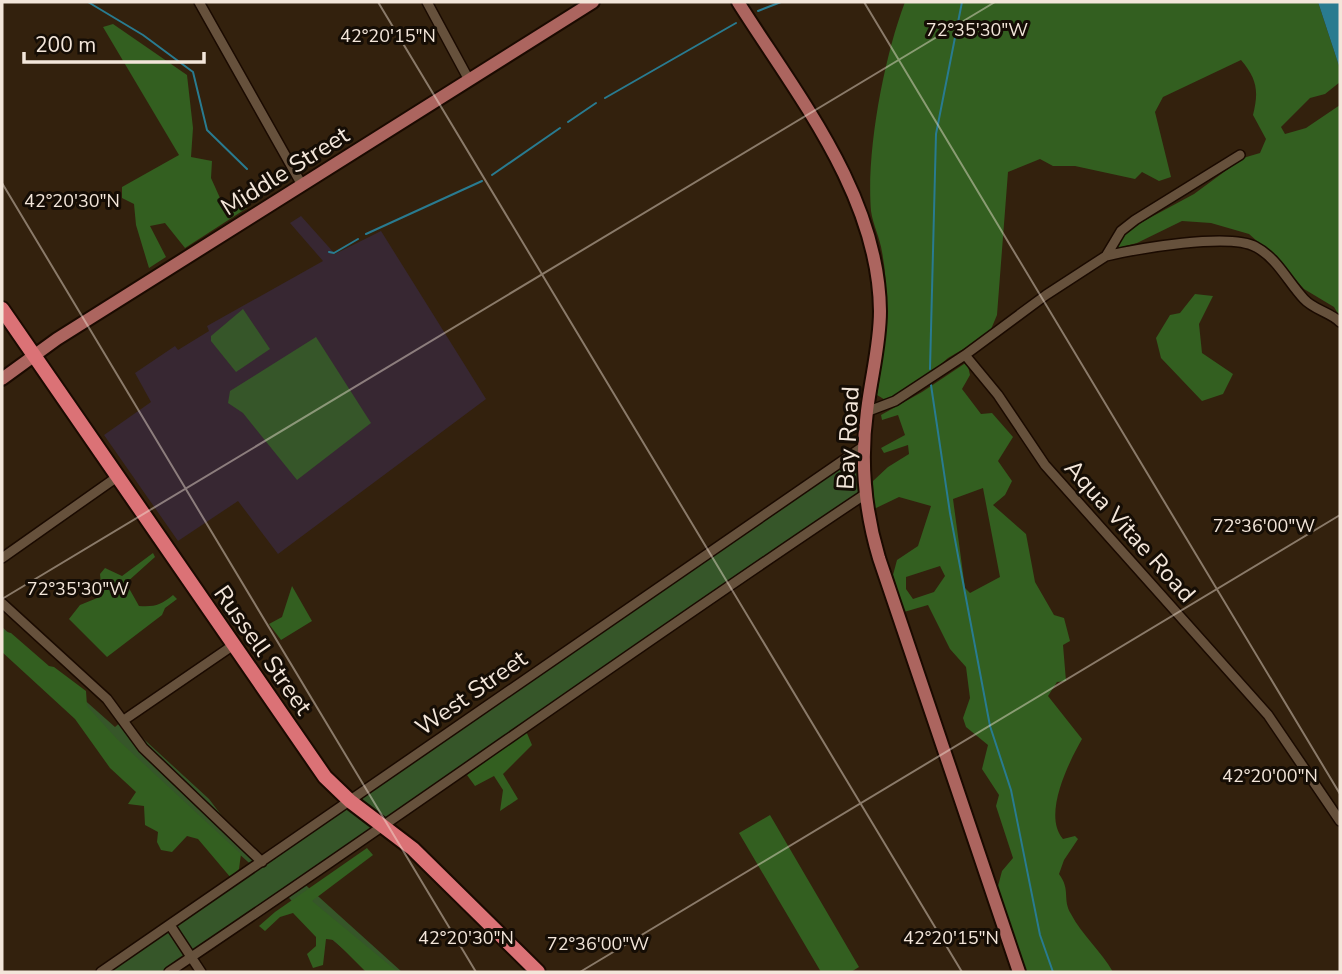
<svg xmlns="http://www.w3.org/2000/svg" width="1342" height="974" viewBox="0 0 1342 974" font-family="'Nunito Sans',sans-serif">
<style>
.education{fill:#372732}
.green{fill:#365629}
.forest{fill:#335f20;fill-rule:evenodd}
.water{fill:#297b90}
.lines{fill:none;stroke-linecap:round;stroke-linejoin:round}
.stream{stroke:#297b90;stroke-width:2}
.minor-casing{stroke:#1a0a00;stroke-width:12}
.major-casing{stroke:#1a0a00;stroke-width:16}
.highway-casing{stroke:#1a0a00;stroke-width:18}
.minor{stroke:#66513c;stroke-width:9}
.major{stroke:#ac655f;stroke-width:12}
.highway{stroke:#db7276;stroke-width:14}
.ticks{fill:none;stroke:#f3e6da;stroke-width:2;stroke-opacity:0.45}
.labels{text-anchor:middle;stroke-width:6;stroke-linejoin:round;paint-order:stroke}
.street-label{font-size:24px;fill:#f3e6da;stroke:#150d05}
.ticks-label{font-size:18px;text-anchor:middle;fill:#f3e6da;stroke:#150d05;stroke-width:6;stroke-linejoin:round;paint-order:stroke}
</style>
<rect width="100%" height="100%" fill="#33210d"/>
<path class="education" d="M301,216L335,254L381,231L486,399L278,554L238,501L178,541L104,435L151,402L135,373L175,346L178,350L209,331L207,326L323,261L290,223Z"/>
<path class="green" d="M243,309L270,349L236,372L211,341V336Z
M316,337L371,423L297,480L243,413L228,403L230,391Z
M856,456L859,494L299,879L402,972H370L307,918L282,890L161,972H109L257,870L2,643V627L115,727L123,720L209,799L232,829L270,862Z"/>
<path class="forest" d="M905,2H1318L1340,69V82L1325,94L1310,98L1281,127L1285,134L1306,128L1340,105V317L1334,307L1304,289L1274,256L1249,234L1211,223L1182,221L1137,243L1118,248L1124,235L1142,222L1194,194L1243,158L1260,153L1266,139L1253,115C1259,91 1257,79 1241,60L1163,97L1155,112L1171,177L1159,181L1142,172L1135,179L1075,166H1053L1040,159L1008,172L997,315L989,334L948,358L925,378L887,401L877,395C885,348 891,299 882,252C880,238 873,225 871,211C866,152 884,57 905,2Z
M113,24L187,75L193,128L191,157L212,161L211,178L220,198L247,208L185,248L165,223L150,226L166,257L149,268L136,225L134,204L122,198V187L179,155L103,27Z
M1195,294L1213,296L1199,324L1202,353L1233,374L1223,394L1202,401L1161,358L1156,338L1170,315L1180,313Z
M967,362L970,375L962,389L981,414L992,413L1013,437L998,461L1012,481L1005,495L993,505L1026,534L1035,582L1054,615L1064,618L1070,641L1063,645L1066,681L1057,682L1048,696L1082,739C1069,762 1042,815 1063,839L1075,836L1078,839L1064,860L1059,874C1071,890 1062,899 1071,914C1082,935 1101,951 1113,972H1023L998,886L1002,871L1013,858L996,806L999,795L982,769L988,745L966,727L963,718L970,698L966,667L950,649L928,605L904,612L893,575L897,560L918,546L931,506L899,497L874,509L873,481L888,467L909,454L908,445L884,453L881,448L905,435L898,415L882,420L881,415L922,392ZM983,488L1000,577L970,593L965,588L953,499ZM940,566L945,576L934,592L913,599L906,589V577Z
M153,553L155,557L126,583L139,606C155,607 161,605 173,595L177,599L165,608L162,615L107,657L69,619L80,605L102,596L100,574L105,568L122,576Z
M292,586L312,621L281,640L269,624L282,617Z
M2,631L11,633L49,666L54,667L86,691L87,706L117,739L241,854L239,869L231,878L198,839L187,836L172,852L161,850L157,842L158,832L145,825L144,806L128,804L136,792L110,768L75,719L2,652Z
M526,731L532,745L503,774L518,799L500,811L503,790L494,776L475,786L467,775Z
M770,815L859,967L851,972H821L739,833Z
M367,848L373,855L312,901L398,972H366L334,940L326,939L323,965L313,968L307,954L316,946V937L293,913L280,917L265,931L259,926L275,912Z"/>
<path class="water" d="M1318,2H1340V69Z"/>
<g class="lines">
<path class="stream" d="M88,2L143,35L193,72L207,130L247,169
M758,11L781,2
M605,98L736,23
M568,122L596,103
M492,175L560,128
M366,234L482,181
M329,252L334,253L358,239
M930,369L936,134L962,2
M931,385L950,513L990,726L1011,790L1040,935L1053,972"/>
<defs>
<path id="minor" d="M199,2L302,185
M427,2L469,80
M1106,256C1136,249 1230,232 1256,247C1277,258 1288,282 1304,299C1314,310 1330,312 1340,322
M965,355L1046,295L1106,256L1121,231L1135,220L1240,155
M866,412L895,401L965,355L998,395L1045,465L1268,715L1340,821
M2,558L117,477
M2,603L107,699L143,748L262,862
M124,720L232,646
M170,925L201,972
M101,972L864,446
M169,972C402,816 630,651 864,495"/>
<path id="major" d="M738,2C797,95 879,196 880,311C880,345 871,377 867,411C860,462 864,508 879,558L1019,972
M2,379L57,339L593,2"/>
<path id="highway" d="M2,309L325,777L350,801L413,849L538,972"/>
</defs>
<use href="#minor" class="minor-casing"/>
<use href="#major" class="major-casing"/>
<use href="#highway" class="highway-casing"/>
<use href="#minor" class="minor"/>
<use href="#major" class="major"/>
<use href="#highway" class="highway"/>
</g>
<path class="ticks" d="M378,2L962,972M864,2L1340,794M2,183L476,972M2,599L995,2M580,972L1340,515"/>
<g class="labels">
<g class="street-label">
<text transform="translate(285 171) rotate(-32)" y="8">Middle Street</text>
<text transform="translate(848 438) rotate(-87)" y="8">Bay Road</text>
<text transform="translate(1130 531) rotate(48)" y="8">Aqua Vitae Road</text>
<text transform="translate(263 650) rotate(55)" y="8">Russell Street</text>
<text transform="translate(471 693) rotate(-35)" y="8">West Street</text>
</g>
</g>
<g class="ticks-label">
<text x="977" y="36">72°35'30"W</text>
<text x="388" y="42">42°20'15"N</text>
<text x="72" y="207">42°20'30"N</text>
<text x="1264" y="532">72°36'00"W</text>
<text x="78" y="595">72°35'30"W</text>
<text x="1270" y="782">42°20'00"N</text>
<text x="466" y="944">42°20'30"N</text>
<text x="951" y="944">42°20'15"N</text>
<text x="598" y="950">72°36'00"W</text>
</g>
<rect width="1342" height="974" fill="none" stroke="#f3e6da" stroke-width="7"/>
<path d="M24 52v10h180v-10" fill="none" stroke="#f3e6da" stroke-width="3.5"/>
<text x="35" y="52" font-size="21" fill="#f3e6da" stroke="#150d05" stroke-width="5" paint-order="stroke">200 m</text>
</svg>
